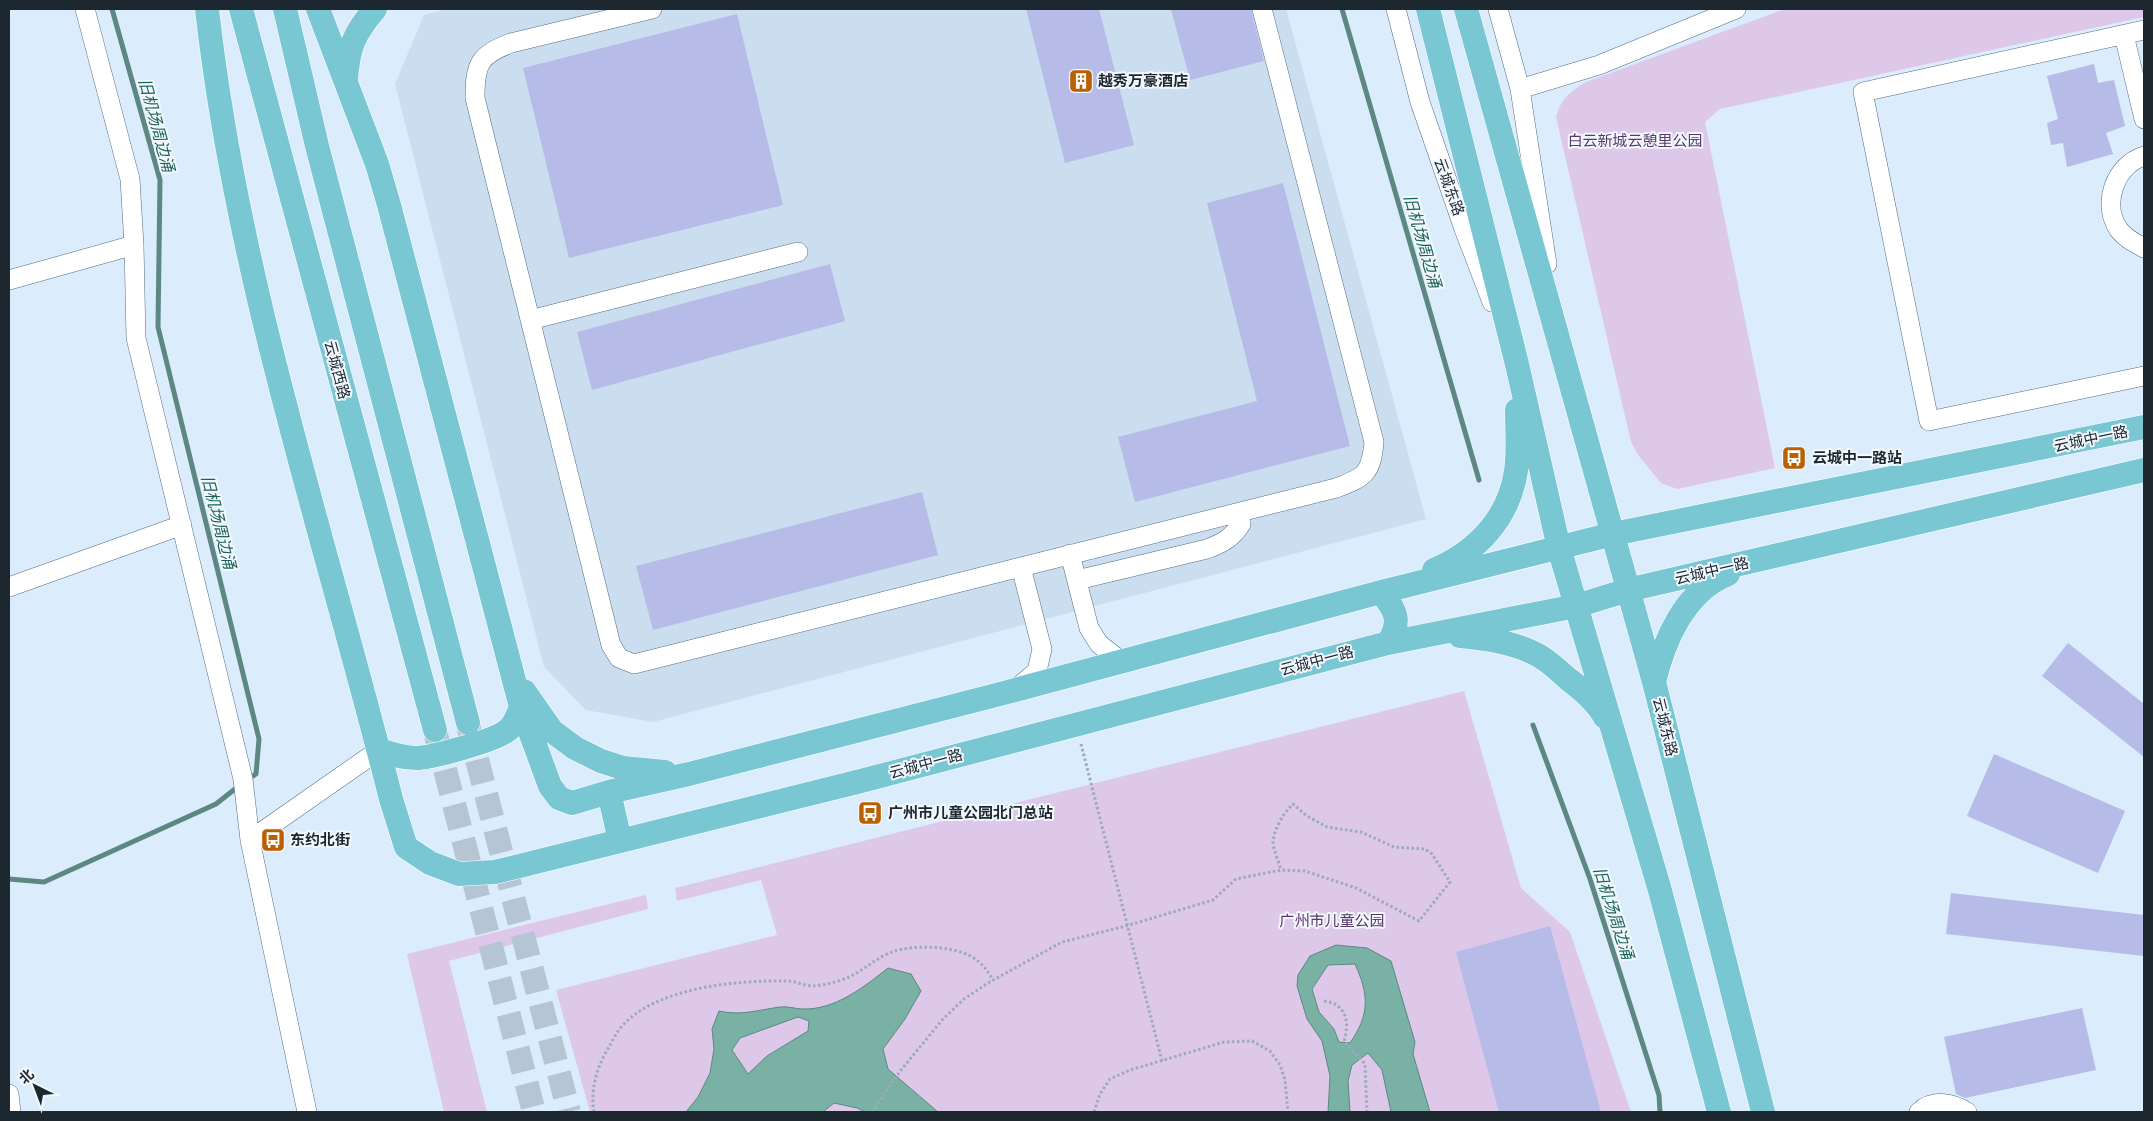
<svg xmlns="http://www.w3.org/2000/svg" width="2153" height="1121" viewBox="0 0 2153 1121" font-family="Roboto,'Noto Sans SC',sans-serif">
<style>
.built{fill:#cadef0}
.green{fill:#dec8ea}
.water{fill:#79b1a5;stroke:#5d8882;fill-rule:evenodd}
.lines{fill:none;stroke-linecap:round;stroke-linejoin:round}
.stream{stroke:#5d8882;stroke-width:5}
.building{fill:#b7bbe7}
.major-tunnel{stroke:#b5c5d3;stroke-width:24;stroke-dasharray:24 12;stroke-linecap:butt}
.minor-casing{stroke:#546d83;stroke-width:20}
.major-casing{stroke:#fff;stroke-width:25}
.path{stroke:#9cabb8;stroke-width:3;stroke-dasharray:2.5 2.5;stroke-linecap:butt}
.minor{stroke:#fff;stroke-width:19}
.major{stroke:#7ac7d4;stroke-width:24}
.labels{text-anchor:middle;stroke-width:4;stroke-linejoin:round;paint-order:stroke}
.poi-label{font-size:15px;font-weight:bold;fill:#1c2730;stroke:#f2f8fd;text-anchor:start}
.park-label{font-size:15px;fill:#5a386b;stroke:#f2f8fd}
.street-label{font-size:15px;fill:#1c2730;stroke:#f2f8fd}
.water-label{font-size:16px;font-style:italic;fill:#1c6458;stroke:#f2f8fd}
</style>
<rect width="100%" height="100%" fill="#dbecfc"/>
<path class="built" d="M447,9H1286L1426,519L653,722L586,710L544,667L395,84L424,15Z"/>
<path class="green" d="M1785,9H2144V17L1720,109L1705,122L1775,468L1677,489L1661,483L1638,455L1631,442L1556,117C1562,97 1569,93 1586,82Z
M1464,691L1521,888L1570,932L1631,1112H590L556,990L777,935L761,880L677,901L675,888Z
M646,895L648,909L449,961L487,1112H444L407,954Z"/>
<path class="water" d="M1336,945L1367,948L1391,961L1415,1042L1413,1054L1430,1112H1391L1382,1070L1368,1053L1352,1065L1348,1081L1350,1112H1328L1330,1076L1322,1041L1307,1019L1297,986L1298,975L1310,956ZM1355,964C1369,995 1370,1014 1350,1043L1339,1042L1334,1029L1319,1012L1312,989L1328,965Z
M888,968L911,974L921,991L905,1019L883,1049L888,1069L938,1112H865L857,1108L834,1103L823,1112H686L698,1097L710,1073L714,1049L712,1029L719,1011C741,1016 758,1010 780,1007C789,1006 795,1009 803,1009C835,1010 864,987 888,968ZM798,1017L809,1021L808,1031L767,1056L748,1074L732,1050L740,1038Z"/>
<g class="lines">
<path class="stream" d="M112,9L160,180L158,327L259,739L256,774L247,780
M1342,9L1479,480
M1533,725L1590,879L1659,1095L1660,1112
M9,879L44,882L216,804L240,785"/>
</g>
<path class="building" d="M1026,9H1099L1134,145L1065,163Z
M1171,9H1251L1264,61L1190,80Z
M737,14L783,205L569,258L523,68Z
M2094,64L2098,83L2114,80L2125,126L2106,133L2113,154L2067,167L2063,143L2051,145L2047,123L2058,119L2047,76Z
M1283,183L1350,446L1135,502L1118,437L1257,401L1207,203Z
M830,264L845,321L592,390L577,332Z
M922,492L938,555L653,630L636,566Z
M2068,643L2144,704V757L2042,676Z
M1994,754L2125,811L2098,873L1967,816Z
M1951,893L2144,915V956L1946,934Z
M1550,926L1601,1112H1499L1456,952Z
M2082,1008L2096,1070L1965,1098L1956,1094L1944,1037Z"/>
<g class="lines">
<path class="major-tunnel" d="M468,725L569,1112
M436,735L534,1112"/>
<defs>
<path id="minor" d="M85,9L130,179L134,245L136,338L243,779L250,840L379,750
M652,9L511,43C479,55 475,64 475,98L611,645L619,658L634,664L1336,488C1365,477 1371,474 1374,442L1262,9
M1396,9L1420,102L1464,229L1492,302
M1498,9L1520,89L1547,264
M2144,30L1863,92L1929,421L2144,376
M2124,35L2144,119
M1520,89L1599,65L1736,9
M2144,156C2115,165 2101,204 2119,230C2126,239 2135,243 2144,248
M9,280L134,245
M530,320L798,252
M1070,554L1089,628L1099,644L1121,661
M1077,580L1207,549C1223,543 1232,538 1241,524
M9,587L182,525
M1016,689L1037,671L1042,649L1021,567
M250,840L307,1112
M9,1094L11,1112
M1919,1112C1933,1099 1952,1102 1967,1112"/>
<path id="major" d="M207,9C237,278 325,537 391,799L406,847L430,863L459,874L495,872L857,782L1388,643L1576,606L1628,590L2144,470
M241,9L435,730
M285,9L317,146L468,723
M318,9L377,164L389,205L521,707L550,786L559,798L572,803L609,792L689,774L1004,693L1381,592L1613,534L2144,427
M1428,9L1516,360L1559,548L1659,887L1719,1112
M1466,9L1654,682L1763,1112
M346,80C348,48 354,33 375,9
M1434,570C1477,552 1509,518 1516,471C1519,451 1517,430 1517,410
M1381,592C1396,611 1402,621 1388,643
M1460,636C1483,638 1506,641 1527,650C1543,656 1556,668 1568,679C1583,690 1596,701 1605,717
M1654,682C1664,640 1685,591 1728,574
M524,691L552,731L575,748L601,761L623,768L665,772
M379,750C391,754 403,758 416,758C431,758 492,741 505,732C514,727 517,717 521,707
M609,792L620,841"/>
</defs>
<use href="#minor" class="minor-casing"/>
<use href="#major" class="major-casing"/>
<path class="path" d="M1081,744L1162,1061
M1324,1001C1346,1004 1350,1021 1344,1041L1365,1064L1367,1112
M594,1112C590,1090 597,1066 609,1047C613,1040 617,1031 623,1025C658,987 738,980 787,981C796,981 804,986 813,986C825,985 842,981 853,975C866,968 878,957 892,952C914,944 961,945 979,962C985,967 989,973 993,980
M872,1112L901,1070L943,1019L964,999L988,983L1062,942L1126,926L1213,900L1236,879L1281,870L1305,871L1356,888L1419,921L1450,882L1432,854L1425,849L1394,847L1361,832L1327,827L1307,816L1293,804C1284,812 1273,831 1273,843C1274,852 1279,862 1281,870
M1094,1112L1100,1094L1110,1079L1130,1070L1224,1042L1252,1041L1270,1051L1280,1065L1285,1080L1288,1112"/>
<use href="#minor" class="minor"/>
<use href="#major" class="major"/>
</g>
<defs>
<symbol id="building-square" viewBox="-11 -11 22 22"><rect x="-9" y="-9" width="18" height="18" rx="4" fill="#ba6000" stroke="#f2f8fd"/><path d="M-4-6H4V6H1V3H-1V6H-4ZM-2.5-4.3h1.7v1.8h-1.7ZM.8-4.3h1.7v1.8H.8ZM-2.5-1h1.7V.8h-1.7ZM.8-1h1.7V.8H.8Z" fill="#fff"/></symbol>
<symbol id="bus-square" viewBox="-11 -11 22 22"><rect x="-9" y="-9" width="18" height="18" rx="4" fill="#ba6000" stroke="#f2f8fd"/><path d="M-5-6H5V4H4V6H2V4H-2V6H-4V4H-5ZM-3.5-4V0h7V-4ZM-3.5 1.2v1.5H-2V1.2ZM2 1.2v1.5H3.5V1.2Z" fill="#fff"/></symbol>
</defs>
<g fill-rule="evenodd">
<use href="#building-square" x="1067" y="67" width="28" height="28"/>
<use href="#bus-square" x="1780" y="444" width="28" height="28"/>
<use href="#bus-square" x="856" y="799" width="28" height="28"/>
<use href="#bus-square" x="259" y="826" width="28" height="28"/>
</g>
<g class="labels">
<g class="poi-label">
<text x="1098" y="86">越秀万豪酒店</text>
<text x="1812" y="463">云城中一路站</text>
<text x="888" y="818">广州市儿童公园北门总站</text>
<text x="290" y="845">东约北街</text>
</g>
<g class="park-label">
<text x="1635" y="146">白云新城云憩里公园</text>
<text x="1332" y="926">广州市儿童公园</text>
</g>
<g class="street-label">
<text transform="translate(1449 187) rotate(70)" y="5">云城东路</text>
<text transform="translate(337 370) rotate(75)" y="5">云城西路</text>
<text transform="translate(2091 439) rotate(-12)" y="5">云城中一路</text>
<text transform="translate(1712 571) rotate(-13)" y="5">云城中一路</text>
<text transform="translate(1317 661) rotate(-15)" y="5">云城中一路</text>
<text transform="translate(1665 727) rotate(76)" y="5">云城东路</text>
<text transform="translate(926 764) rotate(-15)" y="5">云城中一路</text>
</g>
<g class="water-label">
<text transform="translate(157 125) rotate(75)" y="6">旧机场周边涌</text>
<text transform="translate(1423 241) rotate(74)" y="6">旧机场周边涌</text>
<text transform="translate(219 522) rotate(76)" y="6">旧机场周边涌</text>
<text transform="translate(1614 913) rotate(72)" y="6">旧机场周边涌</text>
</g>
</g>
<rect width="2153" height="1121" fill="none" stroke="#1c2730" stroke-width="20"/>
<g transform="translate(35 1086) rotate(318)" stroke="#f2f8fd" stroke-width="4" paint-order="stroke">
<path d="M0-4L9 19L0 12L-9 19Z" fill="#1c2730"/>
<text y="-8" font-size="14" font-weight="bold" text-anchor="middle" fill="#1c2730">北</text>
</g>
</svg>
